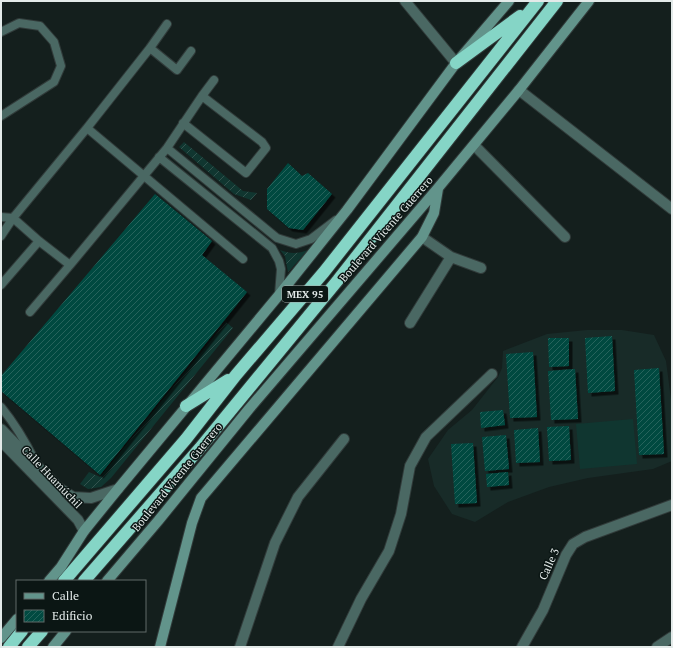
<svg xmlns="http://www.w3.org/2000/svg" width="673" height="648" viewBox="0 0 673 648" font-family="'PT Serif',serif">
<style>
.built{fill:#182b28}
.garden{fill:url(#garden-furrows)}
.pitch{fill:#103630}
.building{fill:url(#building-hatch);filter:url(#shadow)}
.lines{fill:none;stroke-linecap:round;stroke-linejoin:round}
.lane-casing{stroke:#313b3a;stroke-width:10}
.street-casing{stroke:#313b3a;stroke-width:12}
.secondary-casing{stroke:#313b3a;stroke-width:12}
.highway-casing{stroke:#313b3a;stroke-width:14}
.lane{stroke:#4a6863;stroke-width:8}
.street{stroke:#4a6863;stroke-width:10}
.secondary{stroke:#62948b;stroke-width:10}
.highway{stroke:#85d5c6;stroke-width:12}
.labels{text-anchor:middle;stroke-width:3;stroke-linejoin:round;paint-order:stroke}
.shield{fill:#0b1614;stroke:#a2aaa9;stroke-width:1}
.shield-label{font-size:10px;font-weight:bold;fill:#e3eae9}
.street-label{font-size:11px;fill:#e3eae9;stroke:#0b1614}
</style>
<defs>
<pattern id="garden-furrows" width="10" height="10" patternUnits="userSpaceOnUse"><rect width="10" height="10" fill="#103630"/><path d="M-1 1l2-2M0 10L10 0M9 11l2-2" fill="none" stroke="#33534e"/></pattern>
<pattern id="building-hatch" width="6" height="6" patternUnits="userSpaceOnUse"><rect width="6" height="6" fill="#014a41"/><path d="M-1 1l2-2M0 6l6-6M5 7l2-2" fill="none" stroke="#26645c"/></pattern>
<filter id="shadow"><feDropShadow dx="3.5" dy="3.5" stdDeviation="0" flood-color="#0009"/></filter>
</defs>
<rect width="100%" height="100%" fill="#141f1d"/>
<path class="built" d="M587,330H622L654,335L666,361L672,407V461L653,469L588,478L549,487L508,502L475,522L452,514L434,486L428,459L448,430L472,410L498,377L502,368L503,351L547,334Z"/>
<path class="garden" d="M184,142L243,191L257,193L251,200L234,194L179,147Z
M280,250C290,254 298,254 308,250L288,272L285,256Z
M226,322L233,328L111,478L101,487L88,489L80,484L89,472L100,477Z"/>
<path class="pitch" d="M633,419L637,464L580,469L576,424Z"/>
<path class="building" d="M288,163L302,176L308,173L332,194L303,230L289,228L267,209V189Z
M155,194L212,241L202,255L247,292L100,475L1,391V376Z
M612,336L615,391L588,393L585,338Z
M548,338H569V366L549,367Z
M533,352L537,417L510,418L506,354Z
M659,368L664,454L639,455L634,370Z
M575,369L578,419L551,420L548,371Z
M503,410L505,425L481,428L480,412Z
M569,426L571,460L549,461L547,427Z
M538,428L540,462L516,463L514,430Z
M506,435L509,469L485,471L482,437Z
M473,443L477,503L455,504L451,444Z
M508,472L509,485L487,487L486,474Z"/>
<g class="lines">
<defs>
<path id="lane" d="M167,24L150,48L87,128L243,259
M1,32L19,23L40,26L54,42L61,66L54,82L1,116
M150,48L177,70L191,51
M202,96L214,80
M167,148L277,238L296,244L311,239L336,220
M159,157L272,248L279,261L281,269L279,295
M1,217L13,218L39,241L70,265L167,148L202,96L262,142L266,148L246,173L183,123
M1,236L13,218L87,128
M1,285L39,241
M30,312L70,265
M1,407C15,424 25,441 35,461"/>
<path id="street" d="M405,1L456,63
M519,90L672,209
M474,145L565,237
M422,237L451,257L481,268
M410,323L451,257
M1,429L59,488L73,497L91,498L118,489
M1,441L78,520L84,531
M240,647L275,543L298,497L344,439
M338,647L361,599L389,551L401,514L410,466L426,437L492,374
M522,647L543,610L566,555L573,544L585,537L672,505
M657,647L672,637"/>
<path id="secondary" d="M49,581L61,567L84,531L118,489L279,295L347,210L456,63L509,1
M107,581L158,521L249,409L438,188L519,90L589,1
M1,638L17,619
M53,647L66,631
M160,647L192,523L201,498L422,237L434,213L438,189"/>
<path id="highway" d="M456,63L520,16
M186,406L228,380
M64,581L186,439L236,375L324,272L538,1
M84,581L200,448L338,280L557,1
M9,647L22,631
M28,647L42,631"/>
</defs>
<use href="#lane" class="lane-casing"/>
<use href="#street" class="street-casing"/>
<use href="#secondary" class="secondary-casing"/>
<use href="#highway" class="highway-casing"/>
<use href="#lane" class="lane"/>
<use href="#street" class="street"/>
<use href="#secondary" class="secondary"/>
<use href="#highway" class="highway"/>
</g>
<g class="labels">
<rect class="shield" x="282" y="286" width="46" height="16" rx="3"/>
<g class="shield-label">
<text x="305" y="298">MEX 95</text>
</g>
<g class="street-label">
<text transform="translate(386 229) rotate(-49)" y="4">Boulevard Vicente Guerrero</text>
<text transform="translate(52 477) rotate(46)" y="4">Calle Huamúchil</text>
<text transform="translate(177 477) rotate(-51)" y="4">Boulevard Vicente Guerrero</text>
<text transform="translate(549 564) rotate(-66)" y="4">Calle 3</text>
</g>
</g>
<rect width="673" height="648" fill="none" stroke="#e3eae9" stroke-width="4"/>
<rect x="16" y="580" width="130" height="52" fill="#0b1614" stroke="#616b69"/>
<rect x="24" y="593" width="20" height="6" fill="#62948b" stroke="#616b69"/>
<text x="52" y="600" font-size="12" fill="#e3eae9">Calle</text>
<rect x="24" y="610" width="20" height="12" fill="url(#building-hatch)" stroke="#616b69"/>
<text x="52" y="620" font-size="12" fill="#e3eae9">Edificio</text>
</svg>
